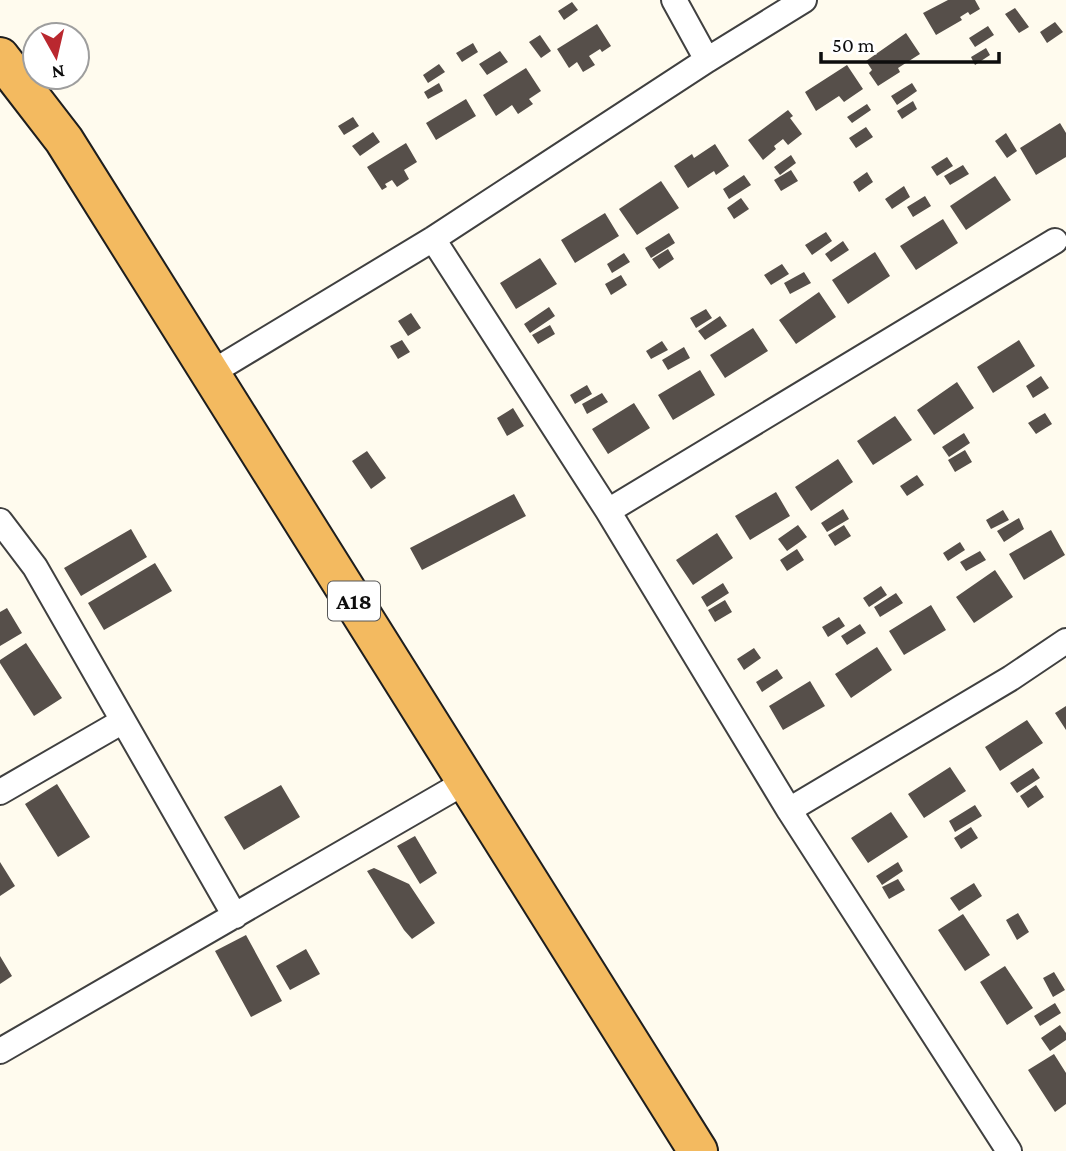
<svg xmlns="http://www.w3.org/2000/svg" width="1066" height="1151" viewBox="0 0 1066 1151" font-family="'Crimson Pro',serif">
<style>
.building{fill:#564f4a}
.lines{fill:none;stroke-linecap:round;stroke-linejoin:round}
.minor-casing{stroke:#404040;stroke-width:28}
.trunk-casing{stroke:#1e1e1e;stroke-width:42}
.minor{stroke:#fff;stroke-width:24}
.trunk{stroke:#f3ba60;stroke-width:38}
.labels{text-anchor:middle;stroke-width:7;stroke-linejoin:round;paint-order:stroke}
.shield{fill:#fff;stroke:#565656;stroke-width:2}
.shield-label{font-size:23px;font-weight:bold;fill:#0d0d0d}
</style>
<rect width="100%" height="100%" fill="#fffbee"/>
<path class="building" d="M948,0H975L980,9L970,15L968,12L960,17L962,20L936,35L923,13Z
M572,2L578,10L564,20L558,11Z
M1015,8L1029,27L1019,33L1005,14Z
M1055,22L1063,32L1047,43L1040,32Z
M597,24L611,46L602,52L600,49L589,56L595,65L583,72L577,62L569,68L557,49Z
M988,26L994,35L975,47L969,38Z
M906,33L920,54L898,68L900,72L878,86L869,73L872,70L866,61Z
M540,35L551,51L541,58L529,42Z
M473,43L478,52L462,62L456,53Z
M986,48L990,55L975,65L971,57Z
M500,51L508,62L487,75L479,64Z
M439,64L445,72L428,83L423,75Z
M847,65L863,89L844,102L839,96L816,111L805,92Z
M526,68L541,91L529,99L533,104L518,114L512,105L496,116L483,95Z
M439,83L443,91L428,99L424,92Z
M912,83L917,91L897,105L891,96Z
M466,99L476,116L436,140L426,123Z
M913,101L917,109L902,119L897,111Z
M867,104L871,110L852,123L847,117Z
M788,110L793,116L790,118L802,134L788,145L783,139L774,146L776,149L763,160L748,140Z
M353,117L359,126L344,135L338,126Z
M1060,123L1066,133V157L1036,175L1020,148Z
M866,127L873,137L856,148L849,138Z
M373,132L380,142L360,156L352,146Z
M1006,133L1017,151L1007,158L995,141Z
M406,143L417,162L404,170L409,179L397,187L392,180L385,184L387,187L382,190L367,167Z
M715,144L729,166L716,175L714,171L688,188L674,166L692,154L694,158Z
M791,155L796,163L780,175L774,167Z
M947,157L953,166L937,176L931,167Z
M963,165L969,174L950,185L944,176Z
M791,170L798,181L781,191L774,180Z
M867,172L873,182L859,192L853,182Z
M744,175L751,185L729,199L723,189Z
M995,176L1011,200L966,230L950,206Z
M661,181L679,208L637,235L619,209Z
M904,186L910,197L892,209L885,199Z
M925,196L931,206L913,217L907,207Z
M741,198L749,209L734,219L727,208Z
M605,213L619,236L575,263L561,240Z
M943,219L958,243L916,270L900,246Z
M826,232L832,241L812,255L805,245Z
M669,233L675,243L651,258L645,248Z
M843,241L849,250L831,262L825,254Z
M668,249L674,259L659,269L652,259Z
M875,252L890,276L848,304L832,280Z
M624,253L630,262L612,273L607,264Z
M540,258L557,284L516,309L500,283Z
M782,264L789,274L771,285L764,275Z
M804,272L811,283L790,294L784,283Z
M621,275L627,285L611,295L605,284Z
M819,292L836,317L796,344L779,320Z
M549,307L555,316L530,333L524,324Z
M706,309L712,318L696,328L690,318Z
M411,313L421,328L408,336L398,321Z
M720,316L727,326L705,340L698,331Z
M550,325L555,334L538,344L532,335Z
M753,328L768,351L725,378L710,355Z
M402,340L410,352L398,359L390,346Z
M1019,340L1035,366L993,393L977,367Z
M662,341L668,350L651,359L646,351Z
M684,347L690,358L668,370L662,360Z
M700,370L715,395L673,420L658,395Z
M1041,376L1049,388L1033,398L1026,386Z
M957,382L974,408L934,435L917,410Z
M587,385L592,394L575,404L570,395Z
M602,393L608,402L587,414L582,404Z
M634,403L650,428L608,454L592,429Z
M513,408L524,426L507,436L497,418Z
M1045,413L1052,424L1036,434L1028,423Z
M895,416L912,440L873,465L857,441Z
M964,433L970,443L949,457L942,447Z
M965,450L972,462L955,472L948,460Z
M367,451L386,478L371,489L352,461Z
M838,459L853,482L811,511L795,487Z
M917,475L924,485L907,496L900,486Z
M776,492L790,516L750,540L735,516Z
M514,494L526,516L422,570L410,548Z
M843,509L849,519L827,532L821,523Z
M1003,510L1009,520L991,529L986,520Z
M1019,518L1024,529L1004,542L997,531Z
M798,525L807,537L787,551L778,539Z
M844,525L851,536L835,546L828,535Z
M131,529L147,557L81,596L64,568Z
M1051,530L1065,555L1024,580L1009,554Z
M717,533L733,558L693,585L676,560Z
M960,542L965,550L948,561L943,553Z
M797,549L804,560L787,571L780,560Z
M980,551L986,560L966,571L960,562Z
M155,563L172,591L104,630L88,603Z
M995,570L1013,597L974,623L956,597Z
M723,583L729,593L707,607L701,597Z
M881,586L887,595L869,607L863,598Z
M896,593L903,603L880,617L874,607Z
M725,600L732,612L715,622L708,610Z
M931,605L946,630L904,655L889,631Z
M7,608L22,633L0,646V612Z
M839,617L845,626L828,637L822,627Z
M860,624L866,633L847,645L841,636Z
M26,643L62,698L34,716L0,663V660Z
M877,647L892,670L851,698L835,674Z
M754,648L761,658L744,670L737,659Z
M777,669L783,678L762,692L756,682Z
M810,681L825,706L783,730L769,706Z
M1066,706V730L1055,713Z
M1027,720L1043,743L1000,771L985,747Z
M950,767L966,791L924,818L908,794Z
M1033,768L1040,778L1017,793L1010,783Z
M57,784L90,837L58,857L25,804Z
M281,785L300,817L244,850L224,817Z
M1036,785L1044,797L1028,808L1020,796Z
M975,805L982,816L955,832L949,821Z
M891,812L908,837L868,863L851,838Z
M971,827L978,838L961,849L954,838Z
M415,836L437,873L420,884L397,846Z
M0,862L15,886L0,896Z
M898,862L903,871L882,885L876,876Z
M374,868L409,884L435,923L412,939L404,930L367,871Z
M898,879L905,890L889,899L882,887Z
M974,883L982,896L959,911L950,898Z
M1018,913L1029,932L1017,940L1006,920Z
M963,914L990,955L965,971L938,930Z
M246,935L282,1001L251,1017L215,951Z
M306,949L320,974L290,990L276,966Z
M0,956L12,976L0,984Z
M1005,966L1033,1008L1007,1025L980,982Z
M1054,972L1065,990L1053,997L1043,978Z
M1055,1003L1061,1013L1040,1026L1034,1016Z
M1060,1025L1066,1033V1040L1050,1051L1041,1038Z
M1054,1054L1066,1073V1104L1055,1112L1028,1070Z"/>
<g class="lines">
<defs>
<path id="minor" d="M674,0L707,60
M433,239L608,511L789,810L1009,1151
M211,373L433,239L707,60L804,0
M608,511L1055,241
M0,521L35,567L235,916
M0,792L123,721
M789,810L1011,678L1066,641
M0,1051L467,781"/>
<path id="trunk" d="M0,57L64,140L698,1151"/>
</defs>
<use href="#minor" class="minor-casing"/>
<use href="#trunk" class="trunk-casing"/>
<use href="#minor" class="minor"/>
<use href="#trunk" class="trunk"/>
</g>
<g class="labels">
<rect class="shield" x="328" y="581.5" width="52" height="39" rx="5"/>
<g class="shield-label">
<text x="354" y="609">A18</text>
</g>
</g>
<g transform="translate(56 56) rotate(172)"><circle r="33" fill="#ffffff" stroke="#9e9e9e" stroke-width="2"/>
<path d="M0-5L12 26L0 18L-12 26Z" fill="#ba282f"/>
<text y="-10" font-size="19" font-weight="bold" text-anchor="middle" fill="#0d0d0d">N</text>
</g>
<path d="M821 52v10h178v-10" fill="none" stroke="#0d0d0d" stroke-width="3.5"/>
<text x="832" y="52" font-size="21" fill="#0d0d0d" stroke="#ffffff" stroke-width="5" paint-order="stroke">50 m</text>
</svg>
